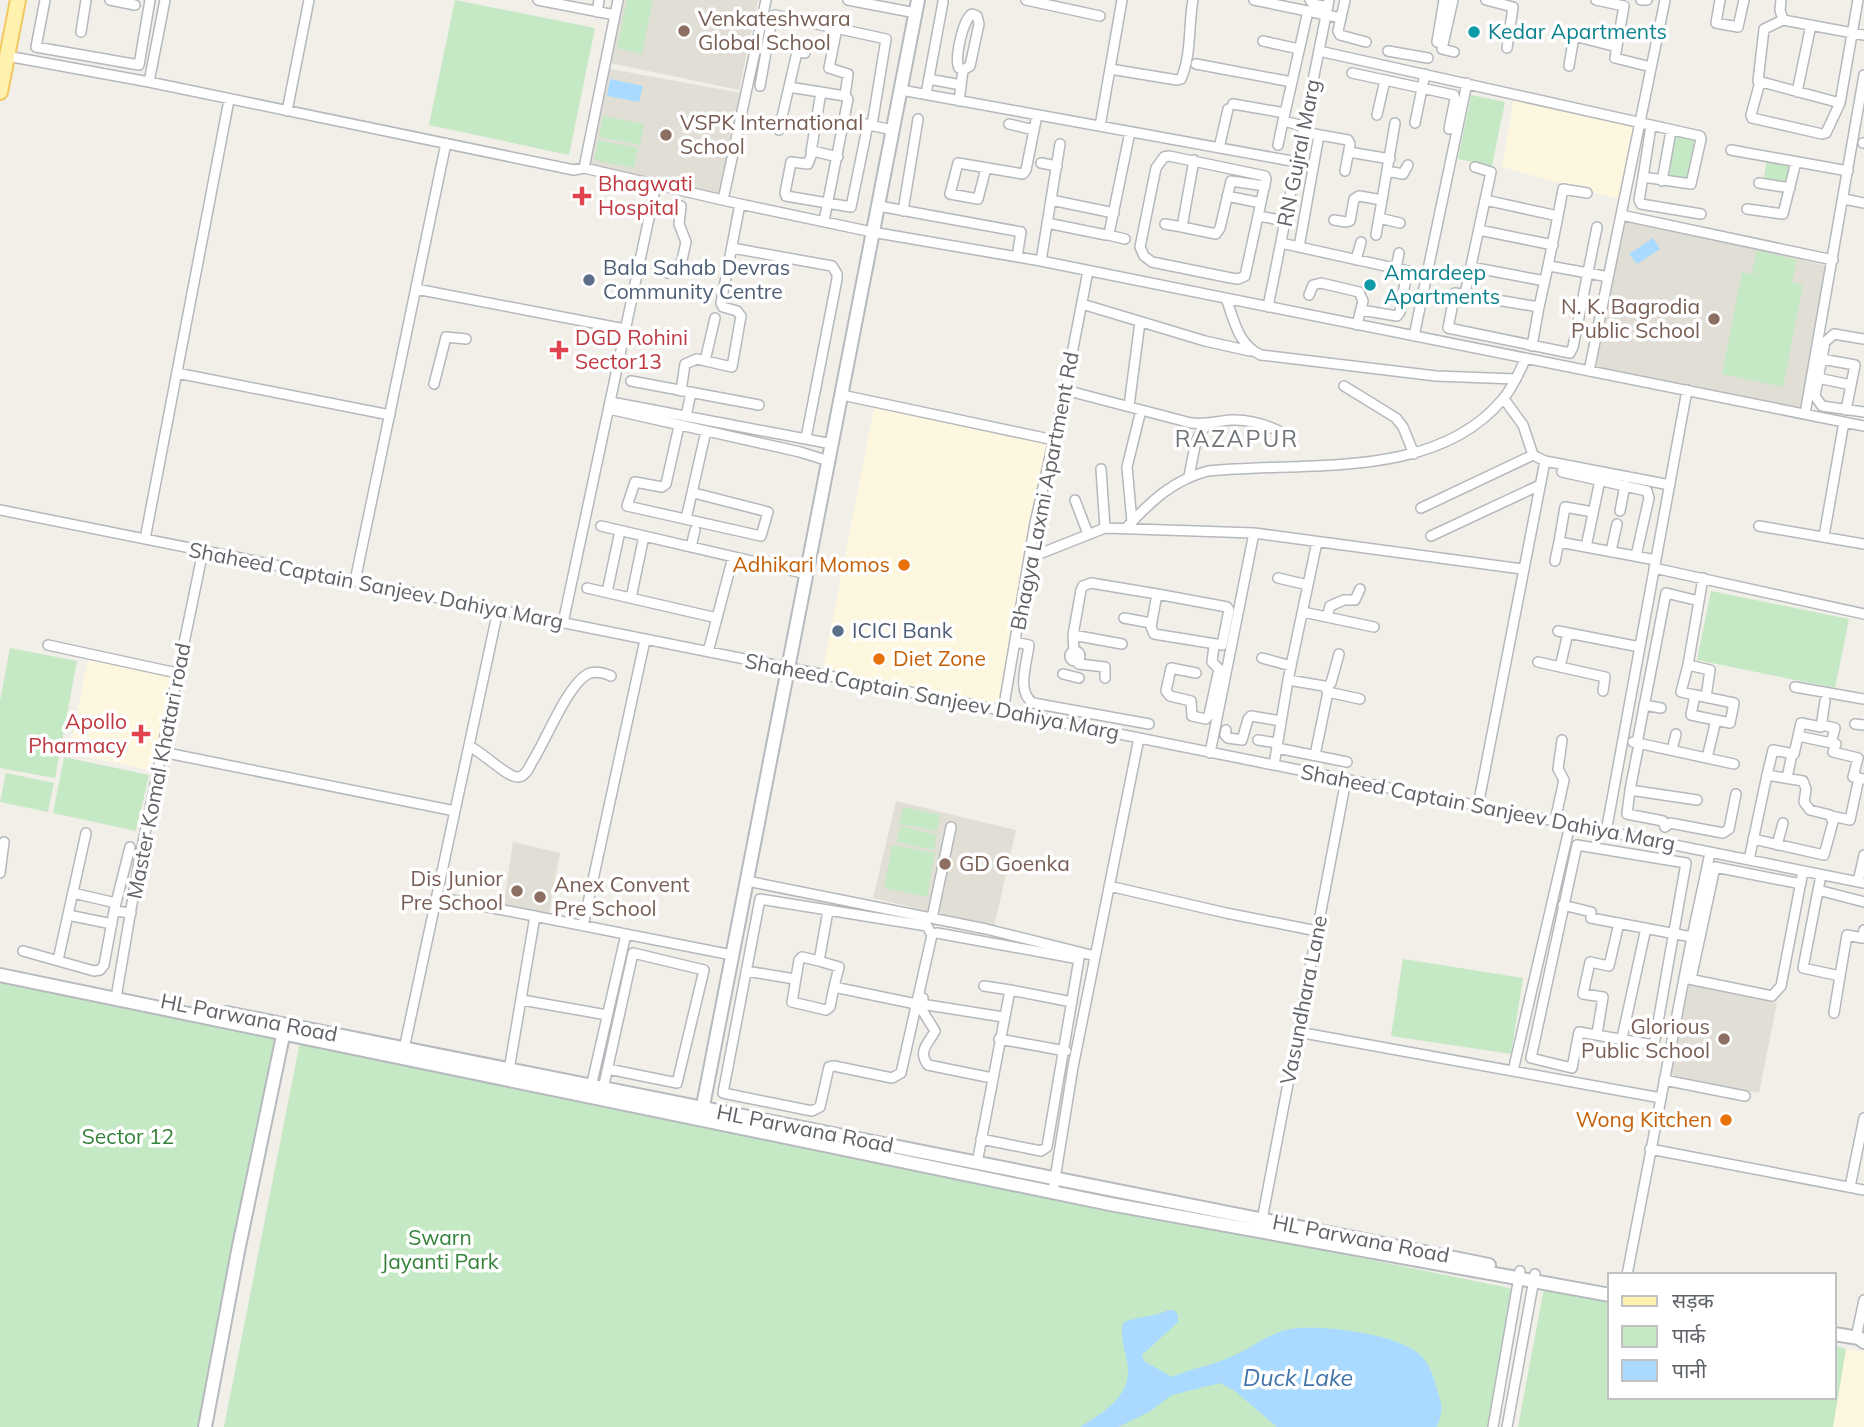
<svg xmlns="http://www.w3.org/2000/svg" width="1864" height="1427" viewBox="0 0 1864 1427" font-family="Mulish,'Noto Sans Devanagari',sans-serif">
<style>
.commercial{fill:#fef7e0}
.education{fill:#e1ded6}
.green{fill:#c5e8c5}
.water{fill:#aadaff}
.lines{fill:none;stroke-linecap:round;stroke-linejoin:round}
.street-casing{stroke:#b5b8bc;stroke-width:12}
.secondary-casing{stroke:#b6babf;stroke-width:16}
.primary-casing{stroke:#f2c960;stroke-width:18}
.street{stroke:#fff;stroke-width:9}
.secondary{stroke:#fff;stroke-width:12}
.primary{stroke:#fff2af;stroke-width:14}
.education-dot{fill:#8d6e63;stroke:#fff;stroke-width:2.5}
.culture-dot{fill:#0f9aa8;stroke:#fff;stroke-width:2.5}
.health-dot{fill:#e0444e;stroke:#fff;stroke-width:2.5}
.service-dot{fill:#5c6f8a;stroke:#fff;stroke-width:2.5}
.food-dot{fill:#e8710a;stroke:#fff;stroke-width:2.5}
.labels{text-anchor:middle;stroke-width:7;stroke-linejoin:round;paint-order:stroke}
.education-label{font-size:21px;fill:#785e54;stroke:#fff;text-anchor:start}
.culture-label{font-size:21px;fill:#0d838f;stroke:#fff;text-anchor:start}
.street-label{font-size:21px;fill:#5f6368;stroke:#fff}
.health-label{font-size:21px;fill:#be3a42;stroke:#fff;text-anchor:start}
.service-label{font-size:21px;fill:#4e5e75;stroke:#fff;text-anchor:start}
.food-label{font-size:21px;fill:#c56008;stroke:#fff;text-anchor:end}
.park-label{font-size:21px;fill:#348238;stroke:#fff}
.neighbourhood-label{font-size:23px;letter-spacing:2px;fill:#70757a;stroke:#fff}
.water-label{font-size:23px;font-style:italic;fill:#4174aa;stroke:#fff}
</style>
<rect width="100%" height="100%" fill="#f1efe8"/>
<path class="commercial" d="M1515,93L1639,123L1619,199L1502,167Z
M874,408L1049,443L998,704L823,669Z
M88,659L172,677L153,771L69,753Z
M1846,1349L1864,1352V1427H1833Z"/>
<path class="education" d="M623,0H758L739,90L610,63Z
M605,68L747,94L723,200L589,170Z
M1626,217L1832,267L1805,414L1595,372Z
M896,801L1016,830L994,927L873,898Z
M513,842L560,853L548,918L503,908Z
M1689,985L1777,1003L1759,1093L1671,1075Z"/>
<path class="green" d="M455,0L595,28L569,155L429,125Z
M627,0H653L642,54L617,48Z
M1471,95L1505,102L1492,166L1458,159Z
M603,116L644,124L640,145L599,137Z
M1674,135L1698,139L1690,183L1666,178Z
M598,140L638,148L634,168L594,160Z
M1767,159L1790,163L1786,182L1764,178Z
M1757,250L1797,260L1792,282L1803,285L1783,387L1722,374L1742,272L1767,277L1752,273Z
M1711,591L1849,619L1835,688L1697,660Z
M10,648L77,661L55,778L0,768V701Z
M64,757L149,775L136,831L53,813Z
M6,773L54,783L48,812L0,802Z
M903,807L940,815L937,831L899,824Z
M900,826L937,835L934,850L897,842Z
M892,845L935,853L927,897L884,888Z
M1403,959L1523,978L1511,1054L1391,1036Z
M0,980L277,1035L202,1427H0Z
M300,1042L1519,1290L1493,1427H224Z
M1544,1288L1610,1302V1397H1834V1346L1846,1349L1833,1427H1518Z"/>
<path class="water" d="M610,79L643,86L639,102L607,96Z
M1653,238L1660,249L1637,264L1629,254Z
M1168,1310H1174L1178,1315V1322L1142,1355L1144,1361L1172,1377C1190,1369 1209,1366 1228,1358C1250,1350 1266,1334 1290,1329C1319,1324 1403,1333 1423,1358C1429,1365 1434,1377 1436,1386C1442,1405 1444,1409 1437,1427H1277L1235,1391L1220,1383L1172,1395L1149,1412L1118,1427H1080C1105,1411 1134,1395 1127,1361C1124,1348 1120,1336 1123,1323C1138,1315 1154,1318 1168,1310Z"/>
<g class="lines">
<defs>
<path id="street" d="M45,0L36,47L139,65L150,0
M110,0L135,5
M538,0L615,15
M848,0L916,13
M1026,0L1100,16
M1254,0L1341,18
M1310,0L1313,4L1328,7
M1345,0L1338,31L1340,35L1366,42
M1453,0L1442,49L1454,52
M1486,0L1513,7L1507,48
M1596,0L1624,6L1615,58L1651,67
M1641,0H1647
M1720,0L1716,23L1738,27L1744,0
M1781,0L1780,10L1783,20
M597,12L599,0
M837,28L829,68L848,74L845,96
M81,32L86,0
M1263,41L1299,49
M1437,42L1444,0
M1319,51L1700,136L1701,139L1691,184L1643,177L1651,126
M1388,51L1428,58
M7,56L149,82L574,170L584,168L740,204L872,232L1041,261L1864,426
M1196,64L1292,82L1285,113
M1569,66L1574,36L1617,47
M1110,69L1177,80L1181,79C1192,53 1188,27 1193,0
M1352,73L1454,95L1455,99L1449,129
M929,79L961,85
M149,82L165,0
M1292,82L1308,11
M1760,82L1751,115L1752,118L1822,134L1826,133L1840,103L1858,0
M760,86L772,18L775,15L886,39L872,125
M789,87L845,96L848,99L824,221
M901,90L1297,162
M1797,92L1811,25
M926,94L943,2
M959,101L963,70L970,66L979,24L977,16L972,14C963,19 954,59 959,68L963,70
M1840,103L1758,81L1764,29L1783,20L1864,35
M1233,104L1285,113L1283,121L1304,126
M287,111L309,0
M1377,115L1385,80
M845,120L893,130
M1415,123L1425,74
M1009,124L1034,130
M1100,126L1122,0
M779,130L797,52L805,53
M1303,132L1348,140L1350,144L1345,171
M1863,143H1864
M1278,145L1283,121
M1219,148L1228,109
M1731,150L1848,171
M811,152L821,92
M1349,152L1390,159
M1169,156L1265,176L1266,179L1245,276L1238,279L1231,278L1152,262L1144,256L1140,247L1156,168L1164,157Z
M838,157L813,151L808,164L791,162L785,193L786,196L851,207L868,124
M1041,163L1057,166
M1475,167L1491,172L1485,200
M584,168L618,0
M986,168L978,199L950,194L958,163L1023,174L1026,170L1037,115
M1387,171L1403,174L1408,165
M1643,177L1639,200L1641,204L1701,214
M1662,181L1671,131
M1759,183L1790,188
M1227,196L1261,203
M1844,199L1864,203
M723,200L766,0
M1051,200L1114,213
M879,206L1021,232L1017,257
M1747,209L1783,214L1796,162
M903,211L918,119
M1621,215L1833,260
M1259,216L1285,221
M1558,216L1563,189L1587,193
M1379,218L1400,223
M1334,220L1346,222L1350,221L1354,199L1359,196L1382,200L1395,123
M1047,223L1106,235L1109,234L1130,132
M1165,224L1182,227L1194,160
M1182,227L1216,234L1220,228L1231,181L1265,186
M1597,227L1573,347L1570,353L1448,328L1455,293L1539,307L1548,266C1568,269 1588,273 1608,277
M1479,230L1553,245
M1108,235L1125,239
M1376,235L1382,200
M1281,243L1417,273
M1299,247L1319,135
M732,248L832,266L837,274V279L806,438
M1356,260L1361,242
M1041,261L1060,144
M1471,267L1545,281
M1396,268L1399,253
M667,273L678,268L682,260L686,242L679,224L681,206
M416,289L625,329
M1465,294L1485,200L1558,216L1548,266
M1309,295L1313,285L1321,283L1359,292L1363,301L1357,325
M1226,298C1234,320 1238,345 1261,355L1436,376L1516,379
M1082,304L1205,341L1250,351
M1268,307L1329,0
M1361,310L1397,316L1400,312L1405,283
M1414,336L1467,83
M1864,339L1834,334L1825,342L1815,396L1822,406L1864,412
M1532,346L1539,307
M1822,359L1855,365L1846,410
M705,361L715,318
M1589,371L1665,0
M177,373L390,415
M1818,378L1851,385
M631,381L759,405
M434,384L446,337L466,339
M1344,386L1396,418L1403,427L1414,454
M1065,390L1191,423C1206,425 1217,421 1231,420C1250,419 1265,424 1281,432
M681,391L685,364L697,359L732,367L741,316L737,311L723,307L721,303L740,204
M842,395L1054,440
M1504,399L1523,425L1533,455L1545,461
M611,402L832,444
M1129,406L1140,322
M609,409L800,452L829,461
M1805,414L1864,75
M686,416L691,393
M679,426L666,484L662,487L635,482L627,506L761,536L768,512L694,493
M1101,469L1105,528
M1562,472L1647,491L1649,498L1636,556
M1189,476L1196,441L1206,425
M1075,500L1088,534
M1421,508L1533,455
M0,510L1864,883
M1620,511L1625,485
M1593,512L1565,507L1559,542L1656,560
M686,519L706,431
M1132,522L1127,467L1141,410
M601,526L807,574
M1759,526L1864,544
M1126,528C1151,501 1173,480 1208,471C1303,461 1434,481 1502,400C1513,388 1519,372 1526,358
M1431,536L1540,485
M1824,536L1844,422
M145,539L229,100
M691,547L695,530
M1586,547L1600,480
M1611,551L1617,524
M1029,558L1105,528L1254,533L1522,569
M1555,561L1559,542
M1654,568L1864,614
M1278,578L1308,585
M1703,578L1688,665L1710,670L1706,697
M355,581L446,143
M587,588L717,618
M607,592L620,531
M631,598L644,536
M1303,612L1374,627
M1327,617L1330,606L1344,600H1355L1360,589
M1124,618L1151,623
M563,623L656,185
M1558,631L1640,647
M1073,635L1122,644
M1015,642L1029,645C1027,663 1016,692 1033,703L1149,724
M48,645L177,673
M1070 656a5 5 0 1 1 10 0a5 5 0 1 1-10 0Z
M1074,651L1073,635L1081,590L1083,586L1091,583L1157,594L1151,627L1154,634L1222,645L1229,610L1227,607L1157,594
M708,652L733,557
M1262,658L1291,666
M1076,661L1079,664L1105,667V678
M1538,662L1605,677L1603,691
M1688,665L1681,692L1695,695
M1560,667L1568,633
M1196,673L1171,668L1166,691L1170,696L1191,701L1192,716L1206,719L1209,715L1219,669L1212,662L1214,646
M1063,674L1079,678
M1288,680L1324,686L1328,692L1360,699
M1795,687L1864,699
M1326,688L1331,683L1339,654
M1695,695L1734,703L1730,723L1691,715Z
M1644,705L1661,708
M1003,711L1035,523L1065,390L1088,271
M1855,724L1864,725
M1822,725L1835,728L1831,743
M1226,730L1225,735L1228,738L1242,740L1248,719L1251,716L1281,721
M1798,736L1836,744L1833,752L1858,758L1853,777L1864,779
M1258,740L1277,743
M1633,742L1734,764
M1637,743L1666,593L1699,601
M469,746C481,751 508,778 518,777C525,777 529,768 532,762C546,741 568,682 590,673C598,671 604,673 611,676
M1277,748L1347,762
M1672,750L1676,734
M162,752L455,811
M1210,753L1254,533
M1315,755L1328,692
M1707,758L1716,720
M1274,765L1288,680L1317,542
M1767,775L1773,750L1794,754L1801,723L1821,727L1825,701
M1787,778L1792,754
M1630,790L1638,749
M1478,806L1545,461L1670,485
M1831,816L1850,820L1859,778
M1555,821L1564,780L1558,769L1562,740
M1665,827L1663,821L1627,814L1630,790L1697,800
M1665,827L1670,823L1723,833L1729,829L1736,794
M1606,832L1687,390
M1577,845L1686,863L1654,1045L1579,1032L1572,1068L1531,1058Z
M1777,845L1783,823
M1749,860L1767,775L1803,781L1806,789L1804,802L1810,810L1830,815L1833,822L1824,855L1753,839
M0,873L4,842
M1821,875L1803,968L1840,976L1847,935L1862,938L1864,930
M747,881L986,929L1095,956
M1858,882L1864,855
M1109,886L1226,913L1317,931
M1818,890L1864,902
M73,893L116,903
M437,897L732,955
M760,899L927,926L932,935L901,1073L892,1078L834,1066L829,1067L820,1107L812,1111L723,1093Z
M1563,905L1591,912V918L1692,937
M114,911L130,847
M828,911L819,961L802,957L799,960L792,1002L826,1010L830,1007L834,987
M68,915L112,924
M932,918L951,827
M583,926L645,640
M937,933L1079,959L1047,1147L1041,1151L981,1139
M23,951L94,971L100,970L104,965L114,911L131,913
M58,960L86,833
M819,961L839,967L834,987L916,1004
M746,971L795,979
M1684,978L1772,996L1781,986L1803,871
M1691,979L1715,867L1801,884
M984,986L1010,990
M117,992L139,862L203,551
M923,998L922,1010L935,1031C929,1043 917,1051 928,1065L992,1078
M522,1000L607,1015
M921,1004L1003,1017
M1834,1013L1840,976
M1298,1032L1661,1098
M1597,1034L1603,997L1583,994L1590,962L1609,966L1619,923
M1622,1038L1646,928
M999,1039L1066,1051
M404,1049L498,610
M509,1070L535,916
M1513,1071L1570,825
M1664,1080L1745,1096
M591,1087L626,934
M603,1089L633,953L704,970L677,1083L608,1069
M1650,1149L1864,1190
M977,1163L1010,990L1072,1002
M1850,1187L1864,1118
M1053,1191L1073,1067L1139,738
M1262,1220L1346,780
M1627,1275L1692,937L1710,853
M1856,1338L1864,1300
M1493,1427L1520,1271
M1507,1427L1535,1274"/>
<path id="secondary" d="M0,975L1110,1204L1610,1295
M227,1013L1489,1265
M701,1116L918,0
M1834,1334L1859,1338L1864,1342
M205,1427L238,1251L285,1026"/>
<path id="primary" d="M0,92L18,0"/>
</defs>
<use href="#street" class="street-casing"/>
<use href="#secondary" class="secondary-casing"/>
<use href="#primary" class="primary-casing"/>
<use href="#street" class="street"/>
<use href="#secondary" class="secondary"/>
<use href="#primary" class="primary"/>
</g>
<g class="education-dot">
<circle cx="684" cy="31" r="7"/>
<circle cx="666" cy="135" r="7"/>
<circle cx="1714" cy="319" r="7"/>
<circle cx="945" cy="864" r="7"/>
<circle cx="517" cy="891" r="7"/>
<circle cx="540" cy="897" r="7"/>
<circle cx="1724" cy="1039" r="7"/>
</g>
<g class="culture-dot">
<circle cx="1474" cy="32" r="7"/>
<circle cx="1370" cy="285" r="7"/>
</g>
<g class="health-dot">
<path d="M578.5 185.5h7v7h7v7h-7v7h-7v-7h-7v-7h7z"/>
<path d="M555.5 339.5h7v7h7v7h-7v7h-7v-7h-7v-7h7z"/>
<path d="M137.5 723.5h7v7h7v7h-7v7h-7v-7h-7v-7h7z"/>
</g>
<g class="service-dot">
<circle cx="589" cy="280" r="7"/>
<circle cx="838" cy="631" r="7"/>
</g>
<g class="food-dot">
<circle cx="904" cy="565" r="7"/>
<circle cx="879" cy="659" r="7"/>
<circle cx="1726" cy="1120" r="7"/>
</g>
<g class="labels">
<g class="education-label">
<text x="698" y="26">Venkateshwara<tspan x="698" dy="24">Global School</tspan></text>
<text x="680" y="130">VSPK International<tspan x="680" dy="24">School</tspan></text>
<text x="1700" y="314" text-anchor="end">N. K. Bagrodia<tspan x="1700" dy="24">Public School</tspan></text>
<text x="959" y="871">GD Goenka</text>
<text x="503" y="886" text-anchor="end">Dis Junior<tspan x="503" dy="24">Pre School</tspan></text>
<text x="554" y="892">Anex Convent<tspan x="554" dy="24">Pre School</tspan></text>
<text x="1710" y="1034" text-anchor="end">Glorious<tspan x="1710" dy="24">Public School</tspan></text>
</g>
<g class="culture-label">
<text x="1488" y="39">Kedar Apartments</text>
<text x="1384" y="280">Amardeep<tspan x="1384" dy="24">Apartments</tspan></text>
</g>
<g class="street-label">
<text transform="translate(1299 153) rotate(-79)" y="7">RN Gujral Marg</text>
<text transform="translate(1045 491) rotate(-79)" y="7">Bhagya Laxmi Apartment Rd</text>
<text transform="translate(376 586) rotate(11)" y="7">Shaheed Captain Sanjeev Dahiya Marg</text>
<text transform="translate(932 697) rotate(11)" y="7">Shaheed Captain Sanjeev Dahiya Marg</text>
<text transform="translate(159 771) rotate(-79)" y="7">Master Komal Khatari road</text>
<text transform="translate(1488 808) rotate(11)" y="7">Shaheed Captain Sanjeev Dahiya Marg</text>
<text transform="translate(1304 1000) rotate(-79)" y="7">Vasundhara Lane</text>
<text transform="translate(249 1018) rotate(11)" y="7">HL Parwana Road</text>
<text transform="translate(805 1129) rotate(11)" y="7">HL Parwana Road</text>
<text transform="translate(1361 1239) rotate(11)" y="7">HL Parwana Road</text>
</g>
<g class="health-label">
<text x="598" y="191">Bhagwati<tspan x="598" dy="24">Hospital</tspan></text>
<text x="575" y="345">DGD Rohini<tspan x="575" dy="24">Sector13</tspan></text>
<text x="127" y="729" text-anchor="end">Apollo<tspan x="127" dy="24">Pharmacy</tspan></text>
</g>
<g class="service-label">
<text x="603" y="275">Bala Sahab Devras<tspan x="603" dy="24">Community Centre</tspan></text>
<text x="852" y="638">ICICI Bank</text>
</g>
<g class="food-label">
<text x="890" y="572">Adhikari Momos</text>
<text x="893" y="666" text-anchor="start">Diet Zone</text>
<text x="1712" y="1127">Wong Kitchen</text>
</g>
<g class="park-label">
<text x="128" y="1144">Sector 12</text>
<text x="440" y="1245">Swarn<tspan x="440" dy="24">Jayanti Park</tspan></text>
</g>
<g class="neighbourhood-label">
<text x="1237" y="447">RAZAPUR</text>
</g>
<g class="water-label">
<text x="1298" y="1386">Duck Lake</text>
</g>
</g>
<rect x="1608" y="1273" width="228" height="126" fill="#ffffff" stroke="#bfc1c3" stroke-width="2"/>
<rect x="1622" y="1296" width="35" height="10" fill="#fff2af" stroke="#bfc1c3" stroke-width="2"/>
<text x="1672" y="1308" font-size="21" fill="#5f6368">सड़क</text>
<rect x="1622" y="1326" width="35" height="21" fill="#c5e8c5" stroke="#bfc1c3" stroke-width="2"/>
<text x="1672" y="1343" font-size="21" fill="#5f6368">पार्क</text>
<rect x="1622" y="1360" width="35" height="21" fill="#aadaff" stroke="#bfc1c3" stroke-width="2"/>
<text x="1672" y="1378" font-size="21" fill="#5f6368">पानी</text>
</svg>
